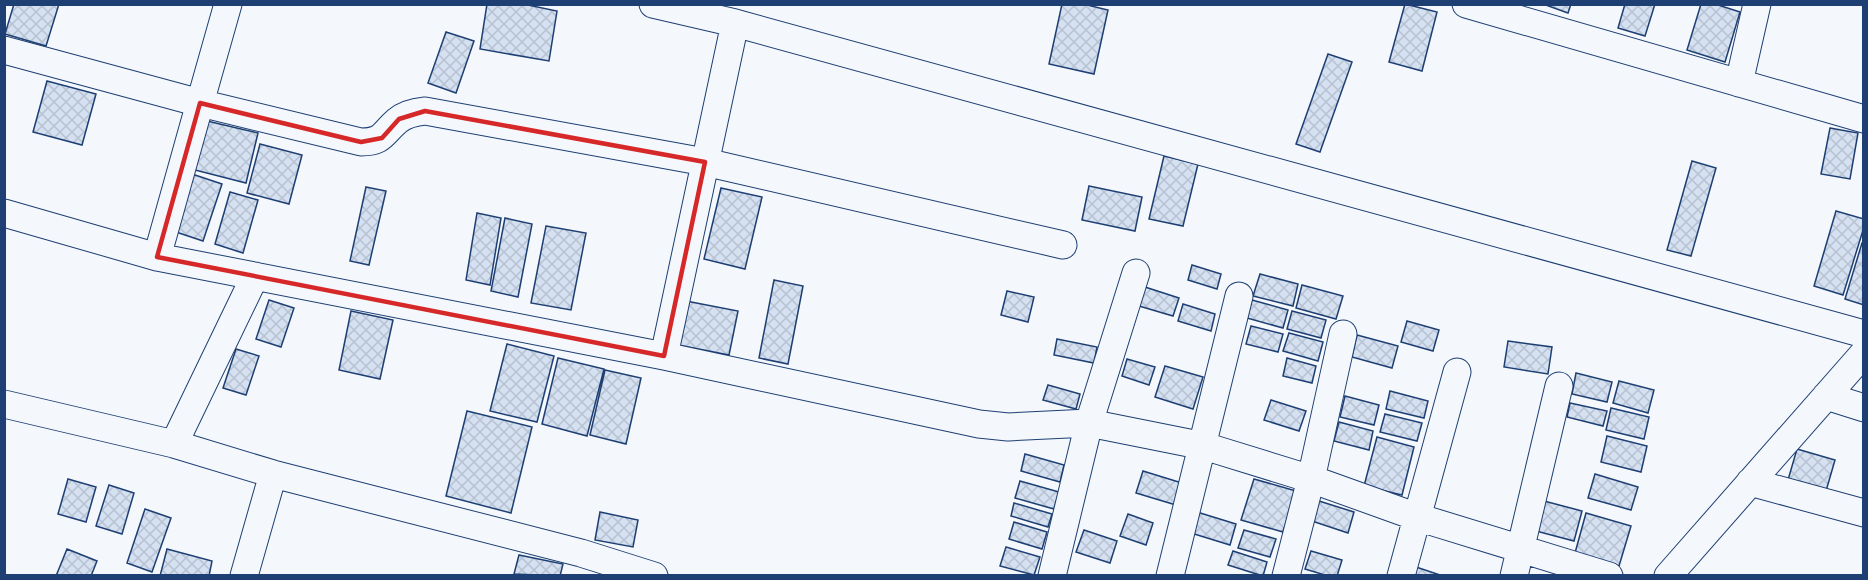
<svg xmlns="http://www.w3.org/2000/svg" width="1868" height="580" viewBox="0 0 1868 580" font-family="Overpass,sans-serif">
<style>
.building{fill:url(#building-cross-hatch);stroke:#1d3f73;stroke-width:1.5}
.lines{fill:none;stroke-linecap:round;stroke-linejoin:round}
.minor-casing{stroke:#1d3f73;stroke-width:29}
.minor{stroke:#f4f7fb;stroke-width:27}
.marked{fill:none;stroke:#d62828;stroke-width:4.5;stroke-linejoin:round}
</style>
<defs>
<pattern id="building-cross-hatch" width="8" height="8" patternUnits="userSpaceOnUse" patternTransform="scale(1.5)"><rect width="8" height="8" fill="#d5e0f0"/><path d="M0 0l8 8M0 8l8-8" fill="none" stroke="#b6c1d1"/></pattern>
</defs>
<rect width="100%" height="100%" fill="#f4f7fb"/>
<path class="building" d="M14,4H59L46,46L5,34Z
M487,4H523L557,11L549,61L480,49Z
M1062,4H1083L1108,10L1094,74L1049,64Z
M1405,4L1437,12L1422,71L1389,62Z
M1543,4H1571L1568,13Z
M1625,4H1655L1645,36L1618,28Z
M1701,4H1715L1740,12L1725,62L1687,50Z
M446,32L474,41L456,93L428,83Z
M1328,54L1352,62L1320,152L1296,144Z
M47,81L96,94L82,145L33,132Z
M207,121L258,133L246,183L195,170Z
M1830,128L1858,133L1850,179L1821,174Z
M260,144L302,155L289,204L247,193Z
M1164,156L1198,164L1183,226L1149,219Z
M1692,161L1716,168L1691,256L1667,250Z
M192,174L222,184L203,241L173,231Z
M1089,186L1142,197L1135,231L1082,220Z
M366,187L386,191L369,265L350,261Z
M721,188L762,197L745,269L704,259Z
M230,192L258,200L243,253L215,244Z
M1836,211L1864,219V227L1843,295L1814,286Z
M477,213L501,218L490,285L466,280Z
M505,218L532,224L518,297L491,291Z
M546,226L586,233L571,310L531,303Z
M1862,243H1864V305L1845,299Z
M1192,265L1221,274L1217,289L1188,280Z
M1260,274L1298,284L1293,306L1253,296Z
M774,280L803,286L788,364L759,358Z
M1302,285L1343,296L1336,319L1296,308Z
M1145,287L1179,298L1173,316L1139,306Z
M1007,291L1034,297L1028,322L1001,315Z
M269,300L294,308L281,347L256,339Z
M1252,300L1288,310L1283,328L1247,318Z
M686,301L738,311L729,355L678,345Z
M1183,304L1215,314L1211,331L1178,321Z
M351,311L393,320L380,379L339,370Z
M1292,311L1326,320L1321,338L1287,329Z
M1407,321L1439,330L1433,351L1401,342Z
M1251,326L1283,334L1278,352L1246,344Z
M1289,333L1323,342L1318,361L1283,351Z
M1357,335L1398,346L1392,368L1352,357Z
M1057,339L1097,347L1094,363L1054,355Z
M1508,341L1552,347L1548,374L1504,367Z
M507,344L554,356L537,422L490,411Z
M236,349L259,356L246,395L223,388Z
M558,358L604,369L587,436L542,424Z
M1287,358L1316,366L1312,383L1283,376Z
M1127,359L1155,367L1149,385L1122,376Z
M1165,366L1203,377L1193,409L1155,397Z
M605,370L641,378L626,444L590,435Z
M1576,373L1612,382L1607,402L1572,394Z
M1619,381L1654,390L1648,413L1613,403Z
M1048,385L1080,394L1076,409L1043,400Z
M1390,391L1428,401L1424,418L1386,409Z
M1345,396L1379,405L1374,425L1340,417Z
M1271,400L1306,411L1299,431L1264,420Z
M1570,403L1607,411L1603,426L1567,417Z
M1611,408L1649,417L1644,439L1606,430Z
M467,411L532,427L511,513L446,496Z
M1385,414L1422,423L1417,441L1380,432Z
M1339,422L1373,431L1369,450L1334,441Z
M1607,436L1647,446L1641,472L1601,462Z
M1377,437L1414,447L1402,495L1364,486Z
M1797,449L1835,460L1826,491L1788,480Z
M1025,454L1064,465L1060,482L1021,471Z
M1143,471L1182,483L1176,505L1136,493Z
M1595,474L1638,487L1631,510L1588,498Z
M68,479L96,487L86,522L58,514Z
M1254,479L1296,491L1283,532L1241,520Z
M1020,481L1059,492L1054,509L1015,498Z
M109,485L134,493L122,534L96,526Z
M1319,501L1354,512L1348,533L1312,521Z
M1544,501L1582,511L1574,541L1536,531Z
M1014,503L1052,514L1048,527L1011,516Z
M145,509L171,518L152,572L127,563Z
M600,512L638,520L633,547L595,540Z
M1197,512L1236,524L1230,545L1191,533Z
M1586,513L1631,526L1619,566L1575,553Z
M1128,514L1153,523L1146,545L1120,536Z
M1014,522L1047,532L1042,549L1009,539Z
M1084,530L1117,541L1110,563L1076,552Z
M1244,530L1276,539L1270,557L1238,548Z
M1006,547L1040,557L1034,575L1000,566Z
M67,549L97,561L91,576H56Z
M167,549L212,561L209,576H160Z
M1233,551L1267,562L1263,576L1228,565Z
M1311,551L1342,560L1337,576H1328L1305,569Z
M519,555L563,564L560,576L514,574Z
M1413,566L1443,576H1410Z"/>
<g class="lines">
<defs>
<path id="minor" d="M228,4L200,103L361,142C383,142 382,134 397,121C405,114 415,112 425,111L705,162L1063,245
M653,4L735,23L664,356
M1466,4L1864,119
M735,23L1864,334
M4,50L200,103L157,257
M1739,83L1757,4
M4,213L157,257L664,356L979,424L1008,427L1089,423L1204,446L1311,479L1417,517L1609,576
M1826,396L1864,408
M4,404L174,444L273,474L581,553L654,576
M174,444L255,276
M1750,482L1864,513
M244,576L273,474
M1052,576L1089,423L1136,273
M1170,576L1239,296
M1286,576L1311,479L1343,334
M1401,576L1457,372
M1514,576L1559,386
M1668,576L1864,353"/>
</defs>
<use href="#minor" class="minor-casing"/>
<use href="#minor" class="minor"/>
</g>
<path class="marked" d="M200,103L361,142L382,138L399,119L425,111L705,162L664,356L157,257Z"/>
<rect width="1868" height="580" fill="none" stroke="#1d3f73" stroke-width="12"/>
</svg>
